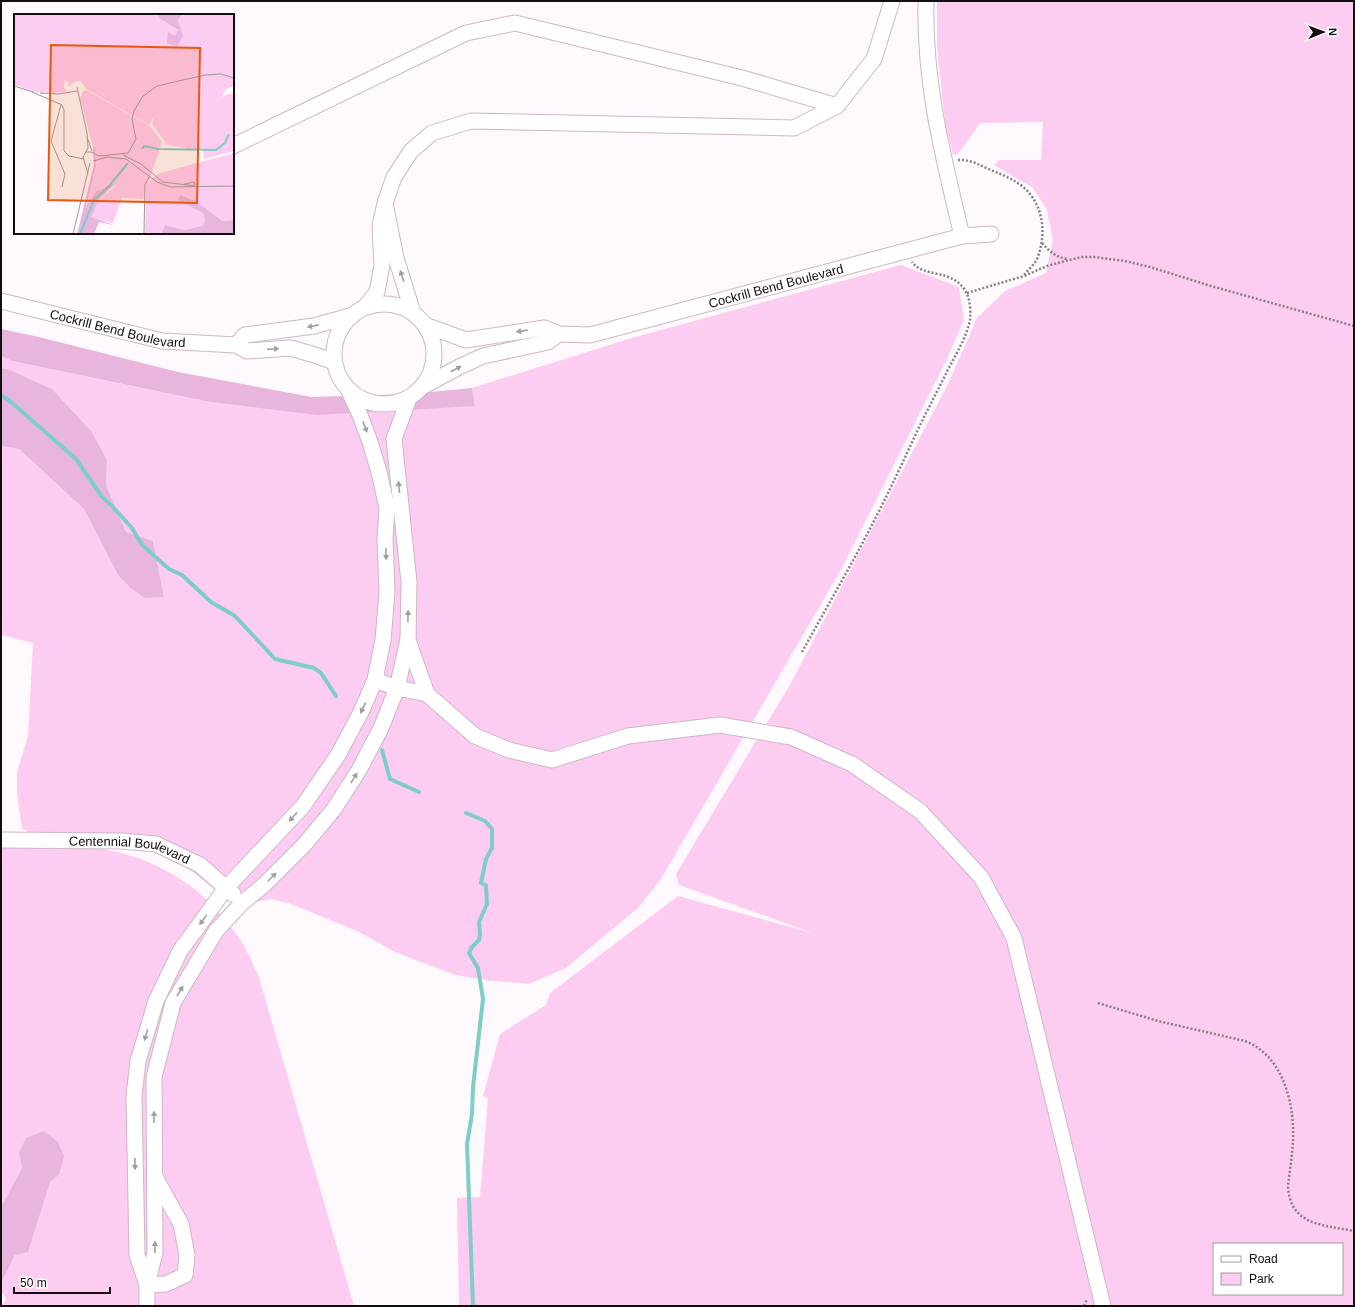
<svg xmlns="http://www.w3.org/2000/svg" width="1355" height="1307" viewBox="0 0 1355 1307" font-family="Arial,sans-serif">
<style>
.green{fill:#fdccf1;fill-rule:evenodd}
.forest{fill:#e8b5dc}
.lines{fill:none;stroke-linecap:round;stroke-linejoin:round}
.stream{stroke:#7fcdc9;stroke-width:4}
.minor-casing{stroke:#cdb7c8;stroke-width:17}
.path{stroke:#868084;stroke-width:2.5;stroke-dasharray:2 2;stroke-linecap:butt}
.minor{stroke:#fff;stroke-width:15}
.oneway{fill:#a19ea0}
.labels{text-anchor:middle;stroke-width:3;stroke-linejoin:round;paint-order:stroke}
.street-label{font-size:13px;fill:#130c11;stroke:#fff}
.inset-river{fill:none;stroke:#7fcdc9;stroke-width:2}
.inset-road{fill:none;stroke:#9f9a9e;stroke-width:1}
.view{fill:#e8590c;fill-opacity:0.15;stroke:#e8590c;stroke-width:2}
.inset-edge{fill:none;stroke:#130c11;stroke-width:2}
</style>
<rect width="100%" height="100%" fill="#fdf9fc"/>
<path class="green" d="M937,1H1354V1306H459L457,1198L480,1197L488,1098L483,1096L500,1034L546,1005L550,993L678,896L813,933L679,885L676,874L791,683L948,384L977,318L1005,291L1046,273L1053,240L1047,210L1033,188L994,165L999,160H1041L1043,122L980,123L958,154L953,155L945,122L937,47ZM1214,1244H1342V1294H1214Z
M901,265L959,287L964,320L947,359L842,568L661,879L639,907L566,968L529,984L492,981L455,975L395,952L357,931L291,904L271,899L254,902L230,901L178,861L150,848L100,835L30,833L23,829L21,823L17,792V772L28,736L33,643L1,635V446L19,449L84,509L118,575L164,597L153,541L126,532L106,485L107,460L52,389L10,370L1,368V356L12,361L205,401L475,406L472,388L635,337Z
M1,846C34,847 68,844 101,849C145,855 190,879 219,912C227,921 235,932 241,941C248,952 253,965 259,977L354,1306H2L6,1299L1,1291V1283L50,1182L59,1175L19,1153L22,1168L1,1207Z"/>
<path class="forest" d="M1,329L39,337L178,372L312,397L410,394L472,388L475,406L317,415L205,401L12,361L1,356Z
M1,368L10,370L52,389L91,431L107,460L106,485L126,532L153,541L164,597L145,598L131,588L118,575L84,509L19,449L1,446Z
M44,1131L58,1142L64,1156L59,1175L50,1182L28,1252L15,1255L1,1283V1207L22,1168L19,1153L26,1138Z"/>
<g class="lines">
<path class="stream" d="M1,395L11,402L76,459L102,497L111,505L132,528L142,545L169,569L182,575L211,602L235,616L275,659L314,668L321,673L336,696
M382,750L390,779L419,792
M466,813L485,821L492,829V848L486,859L481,883L486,885L487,904L479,922L480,934L479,940L472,947L469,953L478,968L483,999L473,1087L472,1114L467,1144L473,1306"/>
<defs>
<g id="minor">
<path d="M926,1C924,84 943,156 962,236"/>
<path d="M233,146L466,33L515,23L742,78L837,106"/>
<path d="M386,208L396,258L413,313"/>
<path id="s1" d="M1,301L162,341L236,345L247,351L291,348L318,356L334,362"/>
<circle cx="384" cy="354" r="50"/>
<path d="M365,307L377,292L382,265L380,226L385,203L394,177L411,151L432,133L471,121L794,128L837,106L874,59L892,1"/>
<path id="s2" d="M425,325L466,340L544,328L559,334L590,335L962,236L991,234"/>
<path d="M236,345L245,335L314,326L350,316"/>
<path d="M422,387L459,367L483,356L548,342L559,334"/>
<path d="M409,398L394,439L409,582L408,640L427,694L475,736L509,750L552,760L628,736L720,725L791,737L852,764L920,811L981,877L1014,938L1103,1306"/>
<path d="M375,680L397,688L427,694"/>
<path id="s3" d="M1,840L121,841L156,844L200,865L233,894"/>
<path d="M147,1285L137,1255L134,1096L138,1061L156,1001L180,951L226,888L303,806L338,755L361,712L375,680L383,640L387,592L385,539L387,508L379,472L370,442L360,415L349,391"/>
<path d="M147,1285L166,1284L185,1275L187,1255L181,1224L155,1177"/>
<path d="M147,1306V1285L155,1253L154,1077L173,1003L216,931L242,903L264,885L305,844L334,809L359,770L381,728L397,688L408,640"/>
</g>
</defs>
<use href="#minor" class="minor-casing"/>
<path class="path" d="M958,160C971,159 981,166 993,171C1003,175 1013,179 1022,186C1044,204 1047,234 1037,259C1034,265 1028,270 1024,275
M1042,243C1050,252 1056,257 1067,259
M967,293L1024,276L1047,266L1069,260L1082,257H1094L1125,261L1150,267L1211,286L1354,326
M802,652C829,603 858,554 883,503C898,474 911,443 926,413C935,396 943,379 952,362C959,349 967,335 970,320C971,312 970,301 967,294C954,267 924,279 912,262
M1098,1003L1158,1021L1245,1041C1279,1054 1292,1094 1293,1128C1294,1147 1290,1167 1288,1186C1290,1226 1324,1225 1354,1231
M1084,1306L1087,1299"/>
<use href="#minor" class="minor"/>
</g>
<defs><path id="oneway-solid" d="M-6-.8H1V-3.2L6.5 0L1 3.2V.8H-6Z"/></defs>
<g class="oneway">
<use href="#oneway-solid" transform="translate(402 276) rotate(-108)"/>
<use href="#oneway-solid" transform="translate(313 326) rotate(169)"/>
<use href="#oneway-solid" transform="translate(522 331) rotate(171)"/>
<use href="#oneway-solid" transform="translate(273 349) rotate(-4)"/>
<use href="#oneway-solid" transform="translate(456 369) rotate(-28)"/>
<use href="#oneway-solid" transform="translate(365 427) rotate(70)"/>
<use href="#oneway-solid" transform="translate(399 487) rotate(-96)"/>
<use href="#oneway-solid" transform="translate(386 554) rotate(88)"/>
<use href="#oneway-solid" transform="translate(408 616) rotate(-89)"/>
<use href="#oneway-solid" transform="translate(363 708) rotate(115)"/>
<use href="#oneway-solid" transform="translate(354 778) rotate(-58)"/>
<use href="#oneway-solid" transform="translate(293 817) rotate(132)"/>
<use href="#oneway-solid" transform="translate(272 877) rotate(-45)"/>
<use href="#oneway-solid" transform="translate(203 920) rotate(126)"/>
<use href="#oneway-solid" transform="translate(180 991) rotate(-59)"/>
<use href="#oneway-solid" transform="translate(146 1035) rotate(106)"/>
<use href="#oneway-solid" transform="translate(154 1117) rotate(-90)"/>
<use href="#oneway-solid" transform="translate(135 1164) rotate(89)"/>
<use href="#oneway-solid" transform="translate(155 1247) rotate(-90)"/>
</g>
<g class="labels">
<g class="street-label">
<text dy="5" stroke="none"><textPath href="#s2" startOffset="362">Cockrill Bend Boulevard</textPath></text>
<text dy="5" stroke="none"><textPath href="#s1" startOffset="120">Cockrill Bend Boulevard</textPath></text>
<text dy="5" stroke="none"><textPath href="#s3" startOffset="130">Centennial Boulevard</textPath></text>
</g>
</g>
<g transform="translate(14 14)">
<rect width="220" height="220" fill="#fdf9fc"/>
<path d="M0,0H145V4L165,17L161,22L154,19L166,28L165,13L164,7L168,0H220V72L212,75L208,83L214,80H220V137L190,145L189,136H172V134L153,131L138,110L140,102L135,111L72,75L67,67H60L55,73L54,67H50V74L53,77L41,79L21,78L0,71ZM72,76L136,112L148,128L129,185L108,184L99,209L76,203L85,185L103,171L90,175L72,192L82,151L81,133H79L66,84L69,77ZM220,139V206L208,207L168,182L166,186L189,199L191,207L188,212L169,216L151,211L147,220H131L132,173L139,163L146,159Z" fill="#fdccf1"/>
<path d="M145,0H168L164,7L169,22L163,33L153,29L154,18L161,22L164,16L145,4ZM79,133H81L82,151L72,192L83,177L102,169L85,185L77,203L100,211L85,208L80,220H63L80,151ZM166,181L183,188L208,207L220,206V220H147L151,211L170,216L188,212L191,207L189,199L164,186Z" fill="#e8b5dc"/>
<path class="inset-river" d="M128,135L130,132L144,135L202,136L211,129L215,120M66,220L80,186L96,171L114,149"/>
<path class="inset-road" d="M0,72L19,78M63,73L73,119L74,134L69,143L74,160M18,78L48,91L50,96V137L55,142L70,145M26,79L44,80L63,77M47,91L37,127L51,160L48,173M73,123L78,137M72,138H77L85,142L114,139L122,125L118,105L120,97L128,83L143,72L191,61L207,60L220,64M109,141L127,150L149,168L181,172M79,147L93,143L112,145L143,168L156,173L220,172M170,170L180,168L181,172M59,220L76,149M130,220L131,170L136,162"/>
<path class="view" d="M37,31L186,34L183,189L34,186Z"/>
<rect width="220" height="220" class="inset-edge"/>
</g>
<rect width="1355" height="1307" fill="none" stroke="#130c11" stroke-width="4"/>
<rect x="1213" y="1243" width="130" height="52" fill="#ffffff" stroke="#a19ea0"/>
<rect x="1221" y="1256" width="20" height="6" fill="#ffffff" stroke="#a19ea0"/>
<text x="1249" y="1263" font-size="12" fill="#130c11">Road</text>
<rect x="1221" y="1273" width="20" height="12" fill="#fdccf1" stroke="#a19ea0"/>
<text x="1249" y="1283" font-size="12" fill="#130c11">Park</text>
<g transform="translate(1323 32) rotate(89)" stroke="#ffffff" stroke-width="3" paint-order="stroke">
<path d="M0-3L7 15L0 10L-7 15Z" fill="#130c11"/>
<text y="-6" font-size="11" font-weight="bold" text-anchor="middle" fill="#130c11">N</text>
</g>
<path d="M14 1287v6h96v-6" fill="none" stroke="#130c11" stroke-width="2"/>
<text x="20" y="1287" font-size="12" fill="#130c11" stroke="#ffffff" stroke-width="3" paint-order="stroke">50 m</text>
</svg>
